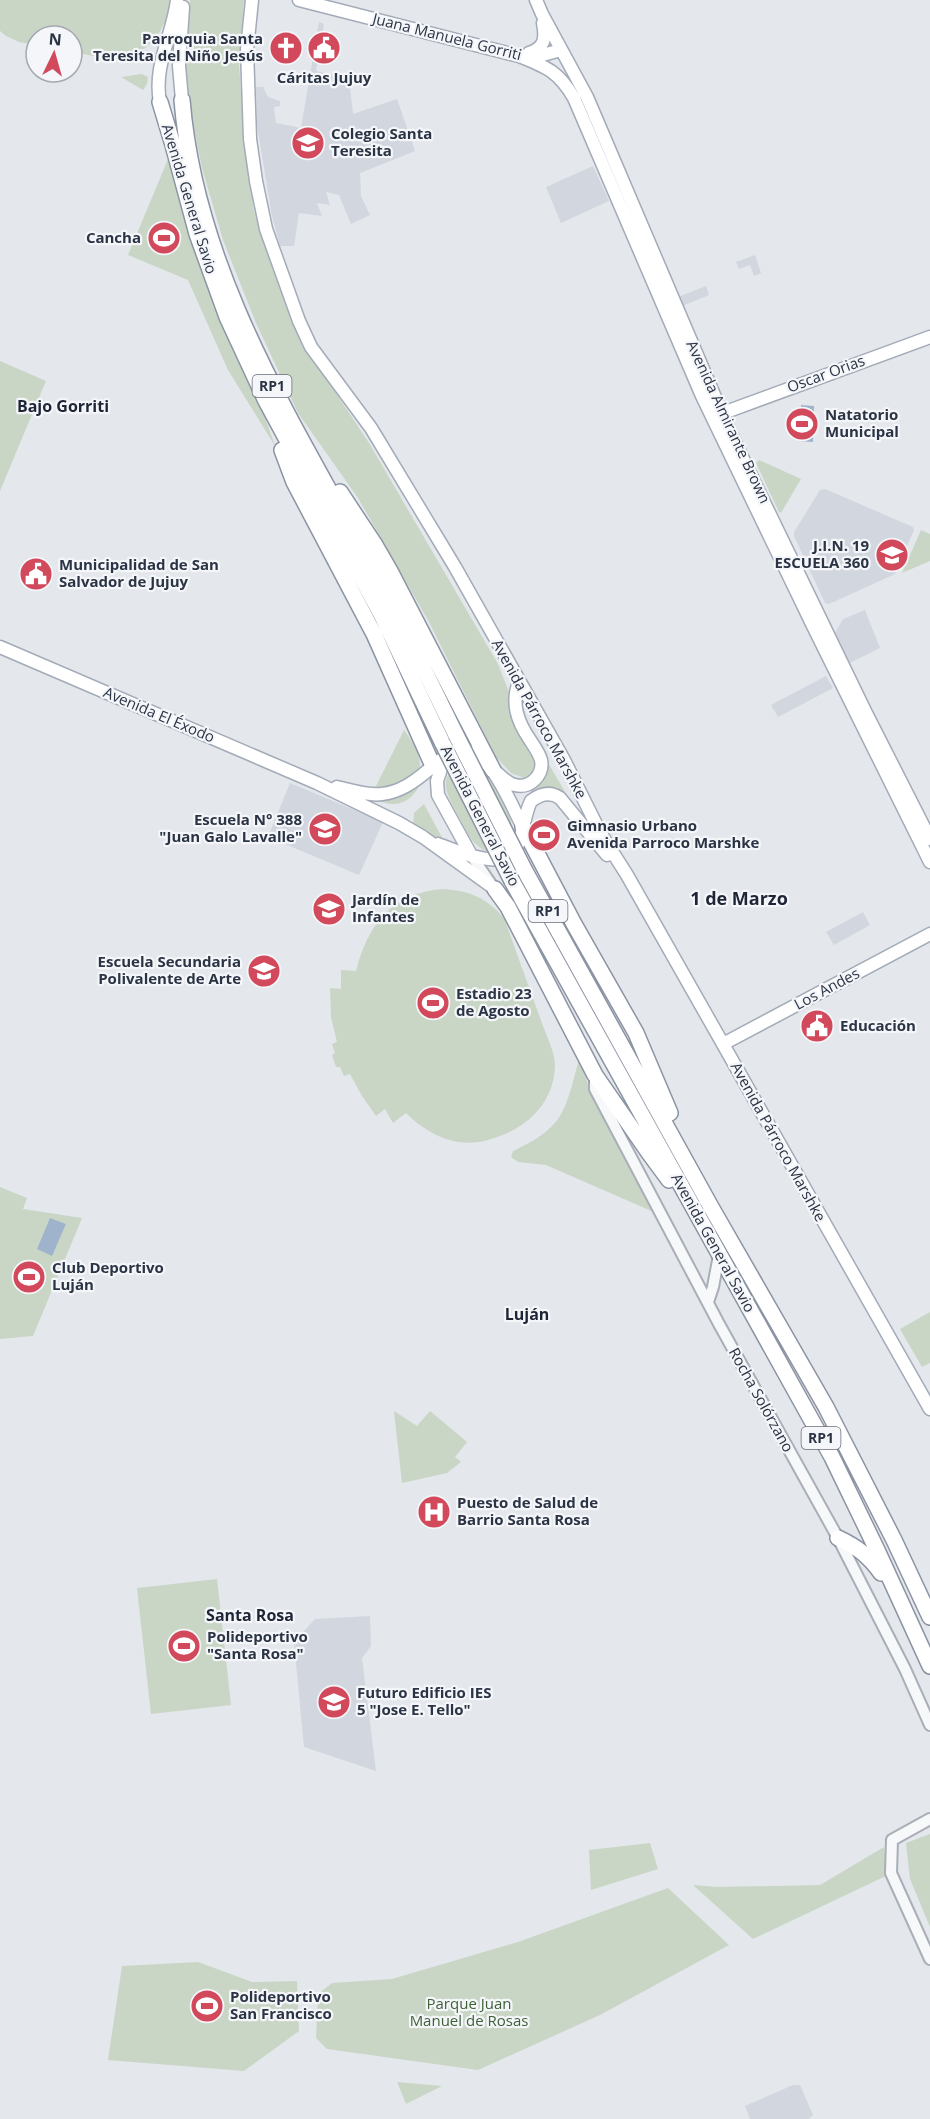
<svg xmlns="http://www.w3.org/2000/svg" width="930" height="2119" viewBox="0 0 930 2119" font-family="'Open Sans',sans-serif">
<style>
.built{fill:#d2d6de}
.green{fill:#c9d6c5}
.water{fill:#9fb4cc}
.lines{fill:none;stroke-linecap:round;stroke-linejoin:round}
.minor-casing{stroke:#a9aeb7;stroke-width:14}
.major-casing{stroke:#a3abb8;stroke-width:15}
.highway-casing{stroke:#8b94a3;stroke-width:18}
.minor{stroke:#f7f8fa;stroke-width:10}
.major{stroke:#fff;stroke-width:12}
.highway{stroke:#fff;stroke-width:15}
.highway-bridge-casing{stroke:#8b94a3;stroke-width:18;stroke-linecap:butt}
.highway-bridge{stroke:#fff;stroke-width:15}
.labels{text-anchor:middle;stroke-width:4.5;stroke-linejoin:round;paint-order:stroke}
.shield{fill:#f4f6f9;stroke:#676e7b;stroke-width:1.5}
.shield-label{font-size:14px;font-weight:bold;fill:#2b3445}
.street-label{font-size:15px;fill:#2b3445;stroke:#f4f6f9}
.poi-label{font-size:15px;font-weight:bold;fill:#2b3445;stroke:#f4f6f9;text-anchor:start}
.park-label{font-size:15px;fill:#3f6138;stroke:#f4f6f9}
.neighbourhood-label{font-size:16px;font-weight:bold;fill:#1d2536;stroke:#f4f6f9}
.quarter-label{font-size:18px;font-weight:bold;fill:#1d2536;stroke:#f4f6f9}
</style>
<rect width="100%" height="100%" fill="#e4e7ec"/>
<path class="built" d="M319,22L324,24L316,71L349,78L353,114L397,99L415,151L360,173L361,196L370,215L351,224L339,195L326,192L330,205L317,203L322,216L299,213L294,246H280L272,216L257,125L256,87H263L268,97L280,101V106L274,107L276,123L301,128Z
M593,166L609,201L561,223L546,187Z
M755,255L761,273L754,276L750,265L739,269L736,262Z
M706,286L709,295L682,306L678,297Z
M825,489L913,527L914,530L895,574L829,604L825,603L794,536V532L820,490Z
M865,610L880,648L850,663L835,633L843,619Z
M826,676L833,688L778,717L771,705Z
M290,783L383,822L359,875L268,837Z
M863,912L870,925L834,945L826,932Z
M370,1616L371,1646L362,1658L376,1771L304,1747L294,1642L315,1619Z
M793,2085H800L813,2115L809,2119H750L745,2106Z"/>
<path class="green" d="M0,0H171C168,23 153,51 128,56C110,61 90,55 72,52V36H36V45L19,42L6,36L0,31Z
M190,0H244L239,64L243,124L254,211L298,336L369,443L498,664L509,692V710L536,761L535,771L524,778L511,773L496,757L429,622L358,498L298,413L256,323L223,240L202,168L187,94L184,39Z
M142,74L148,77L147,84L143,90L121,77Z
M169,139L275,446L228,370L188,280L128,255L168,159Z
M0,361L46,381L0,491Z
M759,460L801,479L781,513L779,512L756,463Z
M921,530L930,534V561L902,573Z
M404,730C412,741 421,755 420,768L412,776L381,789L377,788L376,786Z
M547,761L568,797L566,798L532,793L531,790L542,782Z
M461,762C486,759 499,798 510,817C517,839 498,864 478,846C470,840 465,828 460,819C449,798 434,779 461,762Z
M421,782C413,801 398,809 379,801L396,797Z
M424,804L445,843L413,827L414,813Z
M443,889C471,891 486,898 504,918C517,954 530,990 543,1026C547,1037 555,1053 555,1065C554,1105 525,1130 488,1140C457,1149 428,1135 406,1113L393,1123L385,1109L376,1116L362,1096L350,1074L344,1076L340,1067H336L332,1055L335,1053L332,1044L337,1042L331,1017L330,988L341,989V970L356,971C368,924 392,893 443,889Z
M579,1059L593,1098L656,1213L546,1165L518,1162L511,1157L513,1151C565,1127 565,1111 579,1059Z
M0,1187L27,1198L23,1209L82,1218L33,1336L0,1339Z
M930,1312V1363L922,1367L900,1329Z
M394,1411L417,1426L430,1411L467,1442L455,1457L461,1462L447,1473L402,1483Z
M217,1579L231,1705L151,1714L137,1588Z
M930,1834V1927L910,1879L906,1843Z
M650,1843L658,1869L591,1890L589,1850Z
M884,1847L888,1875L753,1939L693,1885L717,1887L820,1885Z
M668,1888L729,1945L600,2015L478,2070L327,2049L316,2038L318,1994L332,1983L392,1979L518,1942Z
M198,1962L252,1982L297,1981L299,2031L244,2071L108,2060L122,1966Z
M397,2082L442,2086L406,2104Z"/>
<path class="water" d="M801,405L814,406L813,442L798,441V433L791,432L792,415H801Z
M50,1218L66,1224L52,1256L37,1249Z"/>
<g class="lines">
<defs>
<path id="minor" d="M471,855L491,884
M595,1075V1089L719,1324L838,1538L905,1669L930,1725
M708,1302L713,1287L719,1255
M930,1819L892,1840L891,1873L930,1959"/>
<path id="major" d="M252,0L247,49L250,139L256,181L266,229L299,321L311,347L371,428L455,567L564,760L601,834L627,875L930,1409
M299,0L519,56H539L561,50
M536,0L542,14L587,97L729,430L865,711L930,839
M529,53C545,48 546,38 543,23
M519,56C547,67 559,72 574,98L702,396L813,626L930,862
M182,100L179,66L183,7
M160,102C153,65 173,35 177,0
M717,413H723L930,337
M0,647L317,783L399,823L423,837L495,889
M444,760L437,781L438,795L471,855
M496,772C502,777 508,784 515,785C530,789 544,775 541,760C539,753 534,746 530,740C517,721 511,703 519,682
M337,787C351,790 368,796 382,794C400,792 414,782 427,771C436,764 447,753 458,751C489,744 511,806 523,827
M438,844C456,851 506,873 517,847C524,832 524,815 531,801C540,794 550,791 560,798L607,855
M723,1044L930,934"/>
<path id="highway" d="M182,100C196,271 290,417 370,564C401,620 428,678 456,735
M160,102L173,145L197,234L227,317L266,401L382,616L443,744
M282,450L294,482L374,634L433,766
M340,492L375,545L390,571L493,770
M523,827L574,924L636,1033L670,1113
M525,871L711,1207L826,1407L894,1540L930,1617
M512,881L832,1457L877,1550L930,1666
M495,889L508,907L595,1075L649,1153L669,1180
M838,1538C857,1547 869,1556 881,1573"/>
</defs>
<use href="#minor" class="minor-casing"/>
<use href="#major" class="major-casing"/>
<use href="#highway" class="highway-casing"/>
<use href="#minor" class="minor"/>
<use href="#major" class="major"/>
<use href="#highway" class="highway"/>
<defs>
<path id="highway-bridge" d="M456,735L525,871
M443,744L512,881"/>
</defs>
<use href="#highway-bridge" class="highway-bridge-casing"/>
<use href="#highway-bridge" class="highway-bridge"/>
</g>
<defs>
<symbol id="church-disc" viewBox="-11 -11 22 22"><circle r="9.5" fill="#d1495b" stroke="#f4f6f9"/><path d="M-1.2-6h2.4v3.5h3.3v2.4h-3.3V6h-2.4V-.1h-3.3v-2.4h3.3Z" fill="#fff"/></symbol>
<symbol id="civic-disc" viewBox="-11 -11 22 22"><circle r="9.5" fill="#d1495b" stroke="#f4f6f9"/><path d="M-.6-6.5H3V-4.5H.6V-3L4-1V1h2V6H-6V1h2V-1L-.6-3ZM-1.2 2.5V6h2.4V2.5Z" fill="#fff"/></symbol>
<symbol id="school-disc" viewBox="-11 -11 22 22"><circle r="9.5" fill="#d1495b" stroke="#f4f6f9"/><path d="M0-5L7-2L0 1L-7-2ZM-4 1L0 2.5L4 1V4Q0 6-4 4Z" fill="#fff"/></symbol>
<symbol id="stadium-disc" viewBox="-11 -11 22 22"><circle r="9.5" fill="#d1495b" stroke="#f4f6f9"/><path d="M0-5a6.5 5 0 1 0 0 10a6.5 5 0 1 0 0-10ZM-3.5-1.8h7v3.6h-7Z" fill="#fff"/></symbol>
<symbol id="hospital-disc" viewBox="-11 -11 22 22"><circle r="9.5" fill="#d1495b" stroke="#f4f6f9"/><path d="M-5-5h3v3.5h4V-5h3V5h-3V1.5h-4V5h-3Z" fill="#fff"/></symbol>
<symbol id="university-disc" viewBox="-11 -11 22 22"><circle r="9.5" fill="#d1495b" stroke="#f4f6f9"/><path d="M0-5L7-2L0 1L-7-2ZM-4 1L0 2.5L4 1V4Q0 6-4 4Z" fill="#fff"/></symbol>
</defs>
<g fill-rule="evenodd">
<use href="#church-disc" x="267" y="29" width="38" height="38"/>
<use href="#civic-disc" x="305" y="29" width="38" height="38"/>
<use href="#school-disc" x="289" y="124" width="38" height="38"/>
<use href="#stadium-disc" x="145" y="219" width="38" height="38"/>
<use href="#stadium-disc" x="783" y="405" width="38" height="38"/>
<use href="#school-disc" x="873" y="536" width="38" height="38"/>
<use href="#civic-disc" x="17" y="555" width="38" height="38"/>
<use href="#school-disc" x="306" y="810" width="38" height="38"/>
<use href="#stadium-disc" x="525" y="816" width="38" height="38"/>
<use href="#school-disc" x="310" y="890" width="38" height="38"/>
<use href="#school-disc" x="245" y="952" width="38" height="38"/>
<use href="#stadium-disc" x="414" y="984" width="38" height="38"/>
<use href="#civic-disc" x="798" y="1007" width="38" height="38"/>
<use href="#stadium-disc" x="10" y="1258" width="38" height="38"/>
<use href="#hospital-disc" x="415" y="1493" width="38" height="38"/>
<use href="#stadium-disc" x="165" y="1627" width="38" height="38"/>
<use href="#university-disc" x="315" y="1683" width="38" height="38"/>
<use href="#stadium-disc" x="188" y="1987" width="38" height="38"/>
</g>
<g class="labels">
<g class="shield">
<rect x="252.5" y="375" width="39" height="22" rx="4.5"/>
<rect x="528.5" y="900" width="39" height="22" rx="4.5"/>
<rect x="801.5" y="1427" width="39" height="22" rx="4.5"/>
</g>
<g class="shield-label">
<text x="272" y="391">RP1</text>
<text x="548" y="916">RP1</text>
<text x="821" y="1443">RP1</text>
</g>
<g class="street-label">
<text transform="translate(447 37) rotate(14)" y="5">Juana Manuela Gorriti</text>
<text transform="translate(189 199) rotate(73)" y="5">Avenida General Savio</text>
<text transform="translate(826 374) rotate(-20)" y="5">Oscar Orias</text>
<text transform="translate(728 422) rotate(65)" y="5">Avenida Almirante Brown</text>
<text transform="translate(159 715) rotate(23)" y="5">Avenida El Éxodo</text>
<text transform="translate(539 719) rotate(61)" y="5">Avenida Párroco Marshke</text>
<text transform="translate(480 816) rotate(63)" y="5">Avenida General Savio</text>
<text transform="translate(827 989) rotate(-28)" y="5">Los Andes</text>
<text transform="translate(778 1142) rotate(61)" y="5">Avenida Párroco Marshke</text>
<text transform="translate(713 1243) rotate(61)" y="5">Avenida General Savio</text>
<text transform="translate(761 1400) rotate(61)" y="5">Rocha Solórzano</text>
</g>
<g class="poi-label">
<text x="263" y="44" text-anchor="end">Parroquia Santa<tspan x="263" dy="17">Teresita del Niño Jesús</tspan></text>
<text x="324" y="83" text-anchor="middle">Cáritas Jujuy</text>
<text x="331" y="139">Colegio Santa<tspan x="331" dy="17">Teresita</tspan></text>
<text x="141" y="243" text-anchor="end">Cancha</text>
<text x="825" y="420">Natatorio<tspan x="825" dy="17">Municipal</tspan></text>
<text x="869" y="551" text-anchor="end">J.I.N. 19<tspan x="869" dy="17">ESCUELA 360</tspan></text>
<text x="59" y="570">Municipalidad de San<tspan x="59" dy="17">Salvador de Jujuy</tspan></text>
<text x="302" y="825" text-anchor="end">Escuela N° 388<tspan x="302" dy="17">"Juan Galo Lavalle"</tspan></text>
<text x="567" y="831">Gimnasio Urbano<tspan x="567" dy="17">Avenida Parroco Marshke</tspan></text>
<text x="352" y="905">Jardín de<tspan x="352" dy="17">Infantes</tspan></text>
<text x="241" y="967" text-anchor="end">Escuela Secundaria<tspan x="241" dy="17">Polivalente de Arte</tspan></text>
<text x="456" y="999">Estadio 23<tspan x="456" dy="17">de Agosto</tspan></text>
<text x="840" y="1031">Educación</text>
<text x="52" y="1273">Club Deportivo<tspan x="52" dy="17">Luján</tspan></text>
<text x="457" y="1508">Puesto de Salud de<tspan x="457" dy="17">Barrio Santa Rosa</tspan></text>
<text x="207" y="1642">Polideportivo<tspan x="207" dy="17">"Santa Rosa"</tspan></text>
<text x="357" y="1698">Futuro Edificio IES<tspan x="357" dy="17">5 "Jose E. Tello"</tspan></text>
<text x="230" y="2002">Polideportivo<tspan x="230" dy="17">San Francisco</tspan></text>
</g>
<g class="park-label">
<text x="469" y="2009">Parque Juan<tspan x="469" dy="17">Manuel de Rosas</tspan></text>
</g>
<g class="neighbourhood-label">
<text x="63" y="412">Bajo Gorriti</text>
<text x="527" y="1320">Luján</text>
<text x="250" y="1621">Santa Rosa</text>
</g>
<g class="quarter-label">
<text x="739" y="905">1 de Marzo</text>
</g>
</g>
<g transform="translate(54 54) rotate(5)"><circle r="28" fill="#f4f6f9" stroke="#a4a8b1" stroke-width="1.5"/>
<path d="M0-4.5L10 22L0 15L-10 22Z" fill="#d1495b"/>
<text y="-9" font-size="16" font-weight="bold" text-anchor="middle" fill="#2b3445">N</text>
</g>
</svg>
